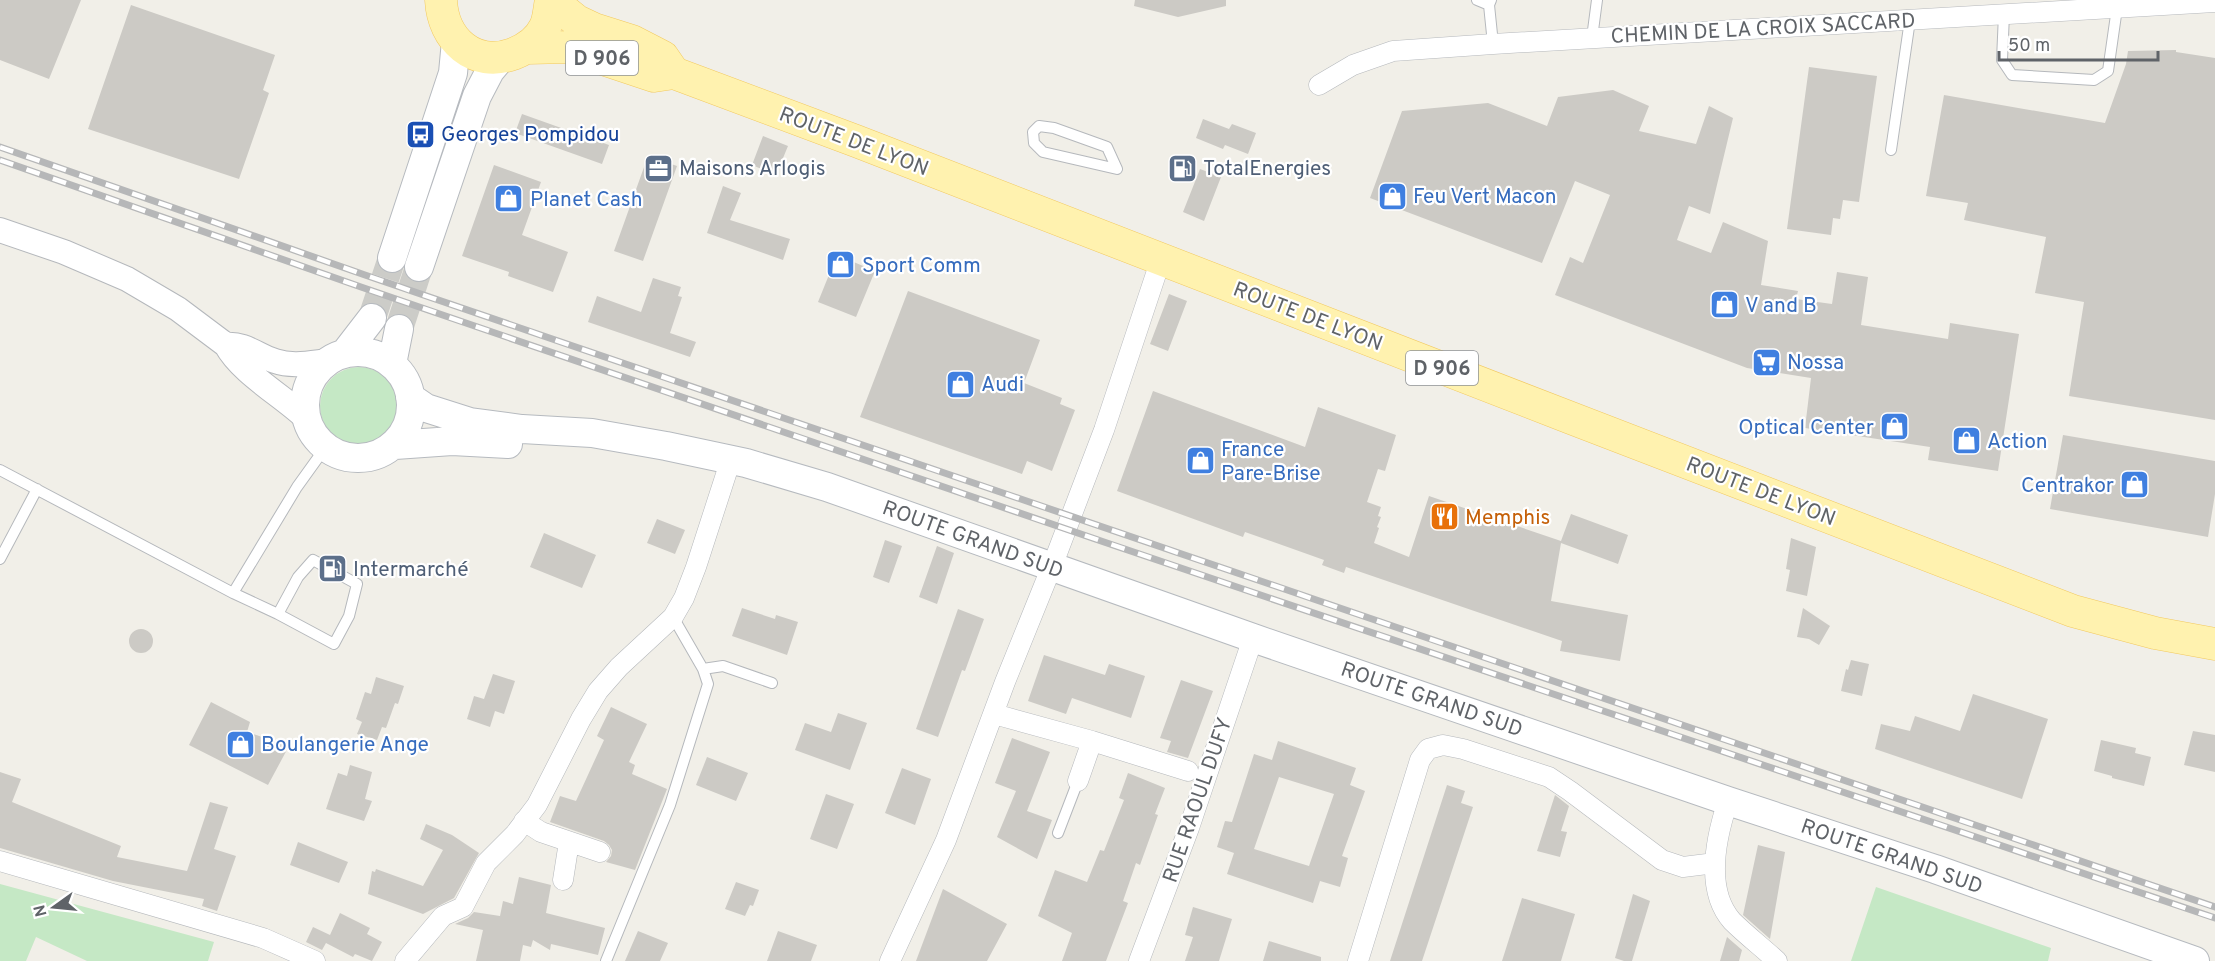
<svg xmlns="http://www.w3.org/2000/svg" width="2215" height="961" viewBox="0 0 2215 961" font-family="Overpass,sans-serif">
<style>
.green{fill:#c5e8c5}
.building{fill:#cccac5;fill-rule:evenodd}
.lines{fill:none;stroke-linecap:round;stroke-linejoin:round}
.secondary-tunnel{stroke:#ccccc8;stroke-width:28;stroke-dasharray:28 14;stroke-linecap:butt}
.service-casing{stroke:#b5b8bc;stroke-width:12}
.minor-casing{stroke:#b5b8bc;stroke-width:21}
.tertiary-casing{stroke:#b5b8bc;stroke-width:26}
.secondary-casing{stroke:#b6babf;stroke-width:30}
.primary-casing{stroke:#f2c960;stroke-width:33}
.service{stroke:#fff;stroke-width:10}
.minor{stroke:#fff;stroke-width:20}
.tertiary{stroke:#fff;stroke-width:24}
.secondary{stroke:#fff;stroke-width:28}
.primary{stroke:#fff2af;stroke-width:32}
.rail-casing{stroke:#b6b7b8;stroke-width:7}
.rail{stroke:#fff;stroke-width:4.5;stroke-dasharray:14;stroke-linecap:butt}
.labels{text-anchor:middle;stroke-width:4.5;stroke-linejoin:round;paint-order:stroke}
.shield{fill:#fff;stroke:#8f9295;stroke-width:1.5}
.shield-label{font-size:20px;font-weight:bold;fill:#5f6368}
.street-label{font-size:21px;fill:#5f6368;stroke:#fff}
.transit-label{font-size:21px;fill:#164399;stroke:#fff;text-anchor:start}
.service-label{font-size:21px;fill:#4e5e75;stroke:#fff;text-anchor:start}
.shop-label{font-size:21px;fill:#366cbe;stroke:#fff;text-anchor:start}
.food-label{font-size:21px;fill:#c56008;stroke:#fff;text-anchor:start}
</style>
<rect width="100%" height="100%" fill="#f1efe8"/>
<path class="green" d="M320 406a39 39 0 1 1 78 0a39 39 0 1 1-78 0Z
M0,884L214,942L208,961H87L36,937L26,961H0Z
M1876,887L2051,948L2048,961H1851Z"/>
<path class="building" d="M0,0H81L49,79L0,60Z
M1135,0H1226V6L1178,17L1134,6Z
M131,5L275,55L263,90L269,93L239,179L88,129Z
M2176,50V52L2215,58V420L2069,396L2084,302L2035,293L2046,237L1964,220L1968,203L1926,196L1944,95L2105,123L2126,64L2128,51Z
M1809,67L1877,76L1859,202L1843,200L1840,219L1833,218L1831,235L1787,229Z
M1613,90L1649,106L1639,131L1696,144L1709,106L1733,118L1710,214L1689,206L1677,240L1711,253L1723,222L1768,241L1761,285L1798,291L1796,299L1832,304L1837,272L1868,277L1861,325L1948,339L1950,323L2019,334L1998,471L1928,460L1930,447L1805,428L1811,378L1747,368L1555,295L1570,257L1583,263L1610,195L1575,181L1542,263L1370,198L1402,111L1488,103L1547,126L1558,97Z
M522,114L609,145L602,164L515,133Z
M1203,119L1229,129L1232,124L1256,133L1248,154L1225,145L1223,149L1196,138Z
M763,136L788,146L776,175L752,165Z
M648,156L677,166L643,261L614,251Z
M494,165L541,182L522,235L568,252L553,292L508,276L509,272L462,256Z
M1200,169L1221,177L1204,221L1183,212Z
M723,186L741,193L730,220L790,239L783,260L707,233Z
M837,255L875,271L856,317L818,302Z
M653,278L681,287L678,296L682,297L670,333L696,342L690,357L588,322L597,296L641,312Z
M908,291L1040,340L1024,383L1062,398L1060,404L1075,410L1052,471L1027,461L1022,474L860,417Z
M1169,294L1187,301L1168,351L1150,344Z
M1153,391L1305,447L1318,407L1396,435L1385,471L1378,469L1367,502L1381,507L1378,516L1381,517L1377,527L1379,528L1374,543L1409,557L1429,496L1561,541L1571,514L1628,535L1618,564L1561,543L1551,601L1628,615L1620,661L1560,651L1562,641L1346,567L1344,573L1322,565L1324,560L1245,532L1243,537L1117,491Z
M2063,435L2215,461V494L2208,537L2050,509Z
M657,519L685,530L675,554L647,543Z
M544,533L596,555L582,588L530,567Z
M1791,538L1816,547L1807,596L1786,591L1790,570L1786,569Z
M885,540L902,546L889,583L873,577Z
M937,546L954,553L937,604L919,597Z
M742,608L775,619L776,615L798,622L787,655L732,636Z
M1803,608L1830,626L1819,645L1809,639L1797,637Z
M958,609L984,619L965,671L962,670L938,737L916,729Z
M129 641a12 12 0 1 1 24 0a12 12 0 1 1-24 0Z
M1044,655L1105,675L1109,664L1145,676L1131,718L1072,698L1066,714L1028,701Z
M1851,660L1869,664L1862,696L1841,691L1846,669L1848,670Z
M493,674L515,681L504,714L495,711L490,727L467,719L474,696L484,699Z
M376,677L404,686L398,704L395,703L386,728L382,727L377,740L357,734L362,722L356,719L365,692L371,694Z
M1181,680L1213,691L1188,758L1167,752L1171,741L1160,738Z
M1973,694L2048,719L2022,799L1875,749L1881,724L1910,731L1915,716L1960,731Z
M211,702L250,722L247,732L289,746L268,785L189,745Z
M611,707L647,724L629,762L635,765L632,774L667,789L635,870L606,862L611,856L612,850L609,845L604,841L550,822L560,796L576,801L604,740L597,736Z
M838,713L867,723L850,770L795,750L805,723L831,732Z
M2193,731L2215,735V772L2184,765Z
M1012,738L1050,752L1027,811L1052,820L1037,859L997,837L1016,791L995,783Z
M2101,740L2136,748L2135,753L2151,757L2144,786L2112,778V776L2094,771Z
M1278,741L1356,768L1350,785L1365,791L1342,856L1348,858L1340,887L1320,881L1313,903L1227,874L1234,853L1217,847L1225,821L1232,822L1254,754L1272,760ZM1279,777L1334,794L1309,866L1254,849Z
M707,757L748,773L736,801L696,785Z
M350,765L372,772L365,799L372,801L364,821L326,809L338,773L347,776Z
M902,768L931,779L915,825L885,813Z
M0,772L21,779L12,802L121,846L117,857L187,871L210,802L228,807L214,849L236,856L217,911L202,906L204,899L113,881L0,848Z
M1128,773L1165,788L1155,814L1158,815L1140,865L1136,863L1123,901L1128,903L1106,961H1062L1072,933L1038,916L1055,870L1087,882L1100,850L1104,851L1124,800L1119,798Z
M1447,785L1465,791L1461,803L1473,807L1422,961H1390Z
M826,794L854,804L837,849L810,839Z
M1555,795L1569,806L1561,831L1567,832L1560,857L1537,851Z
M426,824L452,835L479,853L454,898L423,914L368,894L372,871L375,872L376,869L423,886L443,850L420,839Z
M298,842L348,862L339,883L290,865Z
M1758,845L1785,852L1770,939L1743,915Z
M519,877L551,885L546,913L605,928L598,955L551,944L550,950L533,940L531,947L523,945L520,961H476L483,930L455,924L468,918L474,912L500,916L503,901L513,904Z
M736,882L759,890L753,906L750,905L745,916L725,909Z
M943,889L1007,924L987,961H916Z
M1633,894L1650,901L1632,961H1624L1615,958Z
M1522,898L1575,914L1561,961H1502Z
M1193,907L1232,919L1219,961H1185L1193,937L1185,935Z
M340,913L370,928L367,934L382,942L372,961L355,954L353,957L326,943L322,950L306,942L313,927L330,935Z
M638,931L668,943L660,961H625Z
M778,931L817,945L811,961H767Z
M1727,937L1742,950L1739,961H1720Z
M1269,941L1321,957V961H1263Z"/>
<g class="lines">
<path class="secondary-tunnel" d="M372,318L392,258
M399,329L419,267"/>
<defs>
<path id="service" d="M1477,0L1489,5
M1491,0L1489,5L1493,44
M2004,14L2002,60L2012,75L2094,80L2108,71L2117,8
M1592,38L1597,0
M1039,126L1054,128L1107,147L1117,169L1043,152L1034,143L1033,132Z
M1891,150L1910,20
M0,470L233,593L297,487L325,448
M0,559L37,489
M233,593L278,614L334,644L349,616L357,584L313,560L298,577L278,614
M703,669L723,666L772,683
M1058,833L1078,781
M606,961L670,805L708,684L703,669L673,617"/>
<path id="minor" d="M1319,85L1353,65L1393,51L1493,44L2215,2
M994,714L1092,741L1188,771
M1078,781L1092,741
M1728,801C1716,837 1704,889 1732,921C1746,935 1763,948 1777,961
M524,821L541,832L600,852
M0,861L263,938L315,961
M563,880L569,842
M405,961L443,916L463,907L486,863L515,834L537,805L581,719L598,691L619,667L673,617L684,598L696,567L731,459
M890,961L946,840L1005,682L1056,556L1104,430L1161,259
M1139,961L1189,828L1253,638
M1358,961L1420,760L1428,749L1443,745L1463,749L1549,777L1570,791L1662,860L1683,867L1715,863"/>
<path id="tertiary" d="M0,230L64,252L127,279L178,309L226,345C242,374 282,395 307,419
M226,345C245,343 258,356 275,361C292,367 310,363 328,361"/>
<path id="secondary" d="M392,258L453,73L456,41
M419,267L477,96L490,71L501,58
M305 405a53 53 0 1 1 106 0a53 53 0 1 1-106 0Z
M345,353L372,318
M392,364L399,329
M410,397L426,408L470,422L522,429L592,433L666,446L746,463L827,487L1253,638L1728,801L1935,869L2195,961
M395,445L452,441L508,444"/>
<path id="primary" d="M441,0C443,40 474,68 513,54C526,49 539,40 545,27C549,19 549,9 551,0
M551,0L577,21L594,29L632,41L663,57L674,73
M528,48L567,47L654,76L674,73L856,141L1571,418L2073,611L2155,633L2215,644"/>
</defs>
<use href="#service" class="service-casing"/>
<use href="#minor" class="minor-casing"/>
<use href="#tertiary" class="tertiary-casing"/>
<use href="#secondary" class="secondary-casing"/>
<use href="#primary" class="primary-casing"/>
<use href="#service" class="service"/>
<use href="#minor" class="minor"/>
<use href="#tertiary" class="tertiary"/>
<use href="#secondary" class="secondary"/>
<use href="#primary" class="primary"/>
<defs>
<path id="rail" d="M0,147L365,275L2215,907
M0,160L361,287L1104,542L2215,918"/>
</defs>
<use href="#rail" class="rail-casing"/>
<use href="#rail" class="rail"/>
</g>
<defs>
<symbol id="bus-square" viewBox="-11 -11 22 22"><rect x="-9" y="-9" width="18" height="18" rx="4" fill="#1a4fb4" stroke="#fff"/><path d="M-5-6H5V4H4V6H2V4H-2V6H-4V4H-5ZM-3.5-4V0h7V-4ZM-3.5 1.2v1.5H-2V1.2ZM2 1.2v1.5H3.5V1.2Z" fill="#fff"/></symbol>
<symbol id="office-square" viewBox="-11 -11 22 22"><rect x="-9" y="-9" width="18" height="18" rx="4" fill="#5c6f8a" stroke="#fff"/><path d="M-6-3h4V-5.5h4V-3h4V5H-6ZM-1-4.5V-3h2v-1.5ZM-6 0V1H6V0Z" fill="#fff"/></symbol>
<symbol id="fuel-square" viewBox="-11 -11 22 22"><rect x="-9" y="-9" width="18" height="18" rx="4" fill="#5c6f8a" stroke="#fff"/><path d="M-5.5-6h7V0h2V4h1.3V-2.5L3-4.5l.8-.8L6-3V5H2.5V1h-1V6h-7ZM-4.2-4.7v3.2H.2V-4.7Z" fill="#fff"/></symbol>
<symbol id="shop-square" viewBox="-11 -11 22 22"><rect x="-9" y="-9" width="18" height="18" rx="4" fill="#3f7fe0" stroke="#fff"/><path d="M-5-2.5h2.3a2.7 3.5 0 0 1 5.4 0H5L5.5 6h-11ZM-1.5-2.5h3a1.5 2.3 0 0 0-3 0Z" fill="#fff"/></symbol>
<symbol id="supermarket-square" viewBox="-11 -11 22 22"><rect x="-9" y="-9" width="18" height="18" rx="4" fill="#3f7fe0" stroke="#fff"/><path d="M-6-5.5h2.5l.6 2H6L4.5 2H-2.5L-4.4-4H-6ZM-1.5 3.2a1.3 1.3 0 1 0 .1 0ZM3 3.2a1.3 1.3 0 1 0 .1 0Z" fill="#fff"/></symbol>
<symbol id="restaurant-square" viewBox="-11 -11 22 22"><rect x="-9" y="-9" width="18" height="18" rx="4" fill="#e8710a" stroke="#fff"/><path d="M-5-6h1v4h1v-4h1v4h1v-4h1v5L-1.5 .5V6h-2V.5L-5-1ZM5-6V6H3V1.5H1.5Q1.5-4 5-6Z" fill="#fff"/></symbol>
</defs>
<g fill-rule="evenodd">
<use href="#bus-square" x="404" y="118" width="33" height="33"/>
<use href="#office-square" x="642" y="152" width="33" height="33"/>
<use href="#fuel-square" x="1166" y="152" width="33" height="33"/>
<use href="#shop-square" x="1376" y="180" width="33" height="33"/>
<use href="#shop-square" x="492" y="182" width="33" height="33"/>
<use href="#shop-square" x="824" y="248" width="33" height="33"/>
<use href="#shop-square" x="1708" y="288" width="33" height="33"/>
<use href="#supermarket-square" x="1750" y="346" width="33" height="33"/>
<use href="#shop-square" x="944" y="368" width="33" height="33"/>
<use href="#shop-square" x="1878" y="410" width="33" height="33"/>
<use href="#shop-square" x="1950" y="424" width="33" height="33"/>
<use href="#shop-square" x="1184" y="444" width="33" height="33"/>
<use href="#shop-square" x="2118" y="468" width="33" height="33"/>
<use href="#restaurant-square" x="1428" y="500" width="33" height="33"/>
<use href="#fuel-square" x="316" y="552" width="33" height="33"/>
<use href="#shop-square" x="224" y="728" width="33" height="33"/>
</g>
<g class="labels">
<g class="shield">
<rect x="566" y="41" width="72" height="34" rx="4.5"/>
<rect x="1406" y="351" width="72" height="34" rx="4.5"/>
</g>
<g class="shield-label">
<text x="602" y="65">D 906</text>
<text x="1442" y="375">D 906</text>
</g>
<g class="street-label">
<text transform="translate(1763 28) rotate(-3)" y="7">CHEMIN DE LA CROIX SACCARD</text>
<text transform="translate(854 141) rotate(21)" y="7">ROUTE DE LYON</text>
<text transform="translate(1308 316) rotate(21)" y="7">ROUTE DE LYON</text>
<text transform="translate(1761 491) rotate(21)" y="7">ROUTE DE LYON</text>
<text transform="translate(973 539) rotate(20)" y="7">ROUTE GRAND SUD</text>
<text transform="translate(1432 699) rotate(19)" y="7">ROUTE GRAND SUD</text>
<text transform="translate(1197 800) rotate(-71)" y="7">RUE RAOUL DUFY</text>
<text transform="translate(1892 856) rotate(19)" y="7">ROUTE GRAND SUD</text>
</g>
<g class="transit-label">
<text x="441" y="141">Georges Pompidou</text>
</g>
<g class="service-label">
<text x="679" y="175">Maisons Arlogis</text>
<text x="1203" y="175">TotalEnergies</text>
<text x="353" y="576">Intermarché</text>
</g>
<g class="shop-label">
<text x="1413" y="203">Feu Vert Macon</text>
<text x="530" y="206">Planet Cash</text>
<text x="862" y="272">Sport Comm</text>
<text x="1745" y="312">V and B</text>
<text x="1787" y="369">Nossa</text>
<text x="981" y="391">Audi</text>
<text x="1874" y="434" text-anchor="end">Optical Center</text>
<text x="1987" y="448">Action</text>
<text x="1221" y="456">France<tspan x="1221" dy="24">Pare-Brise</tspan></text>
<text x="2114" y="492" text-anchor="end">Centrakor</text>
<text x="261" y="751">Boulangerie Ange</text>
</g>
<g class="food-label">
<text x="1465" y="524">Memphis</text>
</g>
</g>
<g transform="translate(54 907) rotate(255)" stroke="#ffffff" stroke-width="4.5" paint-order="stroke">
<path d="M0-4.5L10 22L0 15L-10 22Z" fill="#5f6368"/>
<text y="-9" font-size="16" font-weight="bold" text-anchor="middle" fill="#5f6368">N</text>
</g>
<path d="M1999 51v9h159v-9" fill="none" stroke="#5f6368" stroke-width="3"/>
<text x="2008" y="51" font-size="18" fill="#5f6368" stroke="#ffffff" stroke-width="4.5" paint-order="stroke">50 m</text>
</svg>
